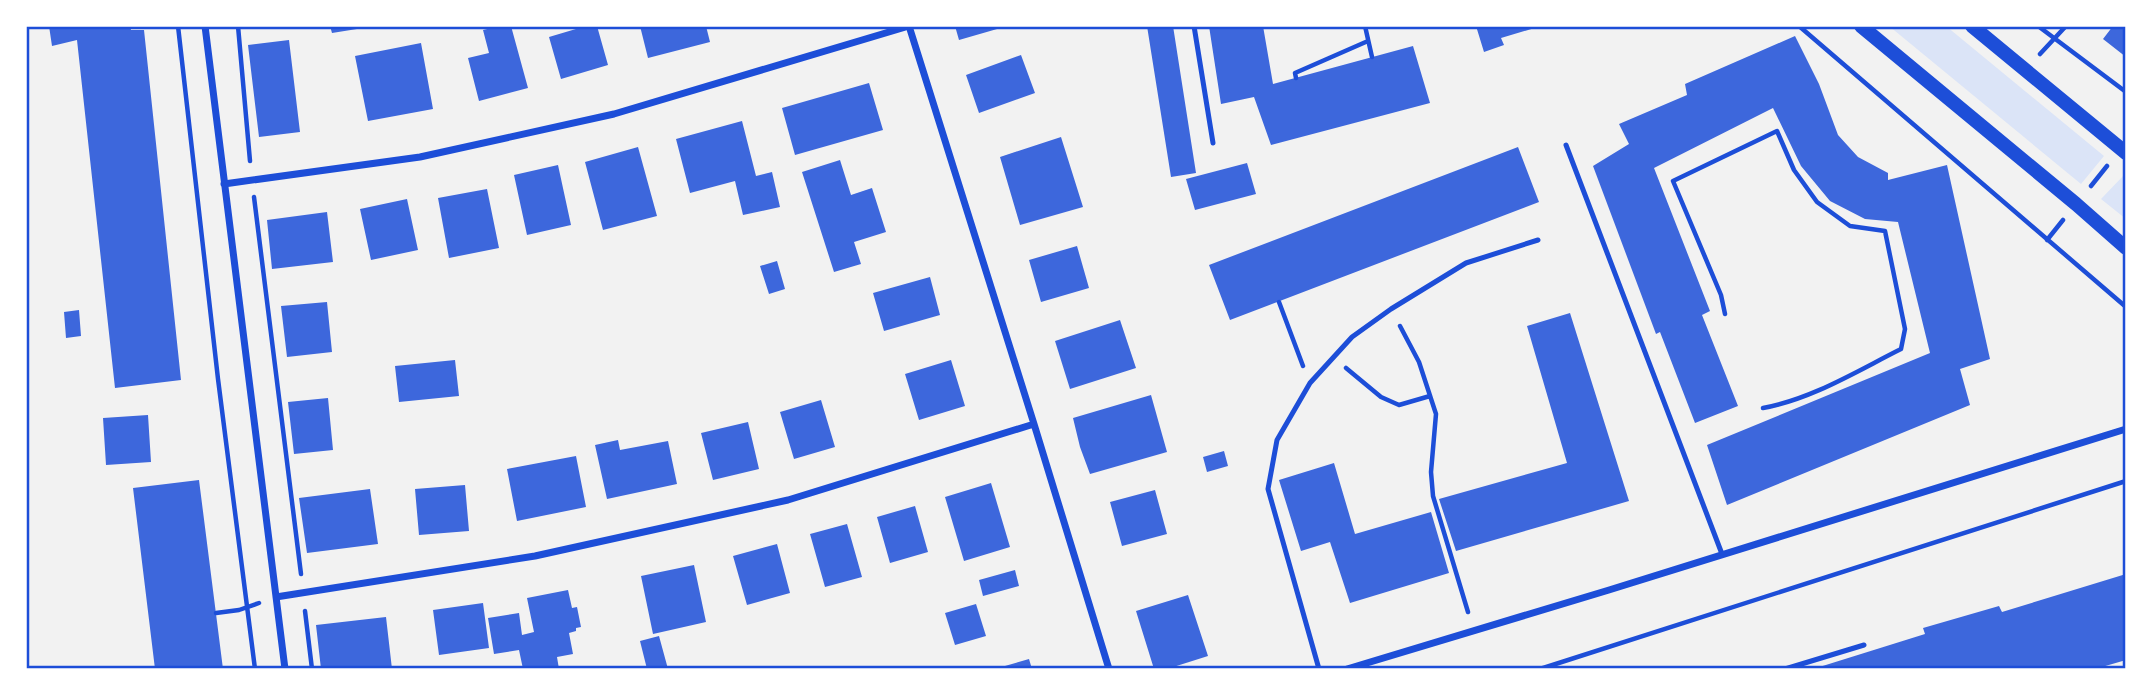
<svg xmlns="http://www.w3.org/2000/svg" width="2152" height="695" viewBox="0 0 2152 695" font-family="Rubik,sans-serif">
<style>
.green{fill:#dbe4f7}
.building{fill:#3d67dc}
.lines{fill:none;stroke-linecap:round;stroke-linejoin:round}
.path{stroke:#1d4ed8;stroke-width:4.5}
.service{stroke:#1d4ed8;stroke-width:5}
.minor{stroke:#1d4ed8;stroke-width:7}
.secondary{stroke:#1d4ed8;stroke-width:14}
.neatline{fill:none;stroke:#1d4ed8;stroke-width:2.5}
</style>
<rect width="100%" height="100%" fill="#f2f2f2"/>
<path class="green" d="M1889,26H1946L2104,156L2081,184Z
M2124,175L2126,176V219L2101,199Z"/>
<path class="building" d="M49,26H130L131,30H144L181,380L115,388L77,40L52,46Z
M330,26H357V29L332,33Z
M500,26H511L528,88L479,101L468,58L489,53L483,30Z
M586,26H597L608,65L561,79L549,37Z
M640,26H706L710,42L648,58Z
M955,26H1004V27L959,40Z
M1147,26H1173L1196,173L1171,177Z
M1209,26H1263L1273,84L1413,46L1430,103L1271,145L1254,97L1221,104Z
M1476,26H1538V27L1501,38L1504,45L1484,52Z
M2113,26H2126V57L2103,39Z
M1795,36L1819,84L1838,135L1858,157L1888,173V180L1947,165L1990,359L1960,369L1970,405L1727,505L1707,445L1930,353L1898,222L1865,219L1830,201L1801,166L1773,108L1654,168L1710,311L1702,315L1738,406L1695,423L1660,332L1656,334L1593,166L1629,144L1619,124L1687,95L1685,84Z
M289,40L300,132L259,137L248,45Z
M421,43L433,109L368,121L355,56Z
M1021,55L1035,93L979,113L966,75Z
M869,83L883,130L795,155L782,108Z
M742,121L756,176L772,172L780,207L743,215L735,181L690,193L676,139Z
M1061,137L1083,207L1020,225L1000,157Z
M638,147L657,216L603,230L585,162Z
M1518,147L1539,202L1230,320L1209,265Z
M840,160L851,195L872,188L886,232L854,242L861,264L834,272L802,172Z
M1247,163L1256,194L1195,210L1186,179Z
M558,165L571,225L527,235L514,175Z
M487,189L499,248L449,258L438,198Z
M407,199L418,250L371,260L360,209Z
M327,212L333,262L272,269L267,220Z
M1077,246L1089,288L1041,302L1029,260Z
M777,261L785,289L769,294L760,266Z
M930,277L940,315L884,331L873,293Z
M327,302L332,352L287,357L281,306Z
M79,310L81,336L66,338L64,312Z
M1570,313L1629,501L1456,551L1439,499L1567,463L1527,326Z
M1120,320L1136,368L1070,389L1055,341Z
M455,360L459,396L399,402L395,366Z
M951,360L965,406L919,420L905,374Z
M1151,395L1167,452L1090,474L1080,447L1073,418Z
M328,398L333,450L294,454L288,402Z
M821,400L835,447L794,459L780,412Z
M148,415L151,462L106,465L103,418Z
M748,422L759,469L713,480L701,433Z
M618,440L620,450L668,441L677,484L607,499L595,445Z
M1224,451L1228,466L1207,472L1203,457Z
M576,456L586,507L517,521L507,469Z
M1334,463L1355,534L1431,512L1449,573L1350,603L1330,542L1301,551L1279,480Z
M199,480L223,669H155L133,488Z
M991,483L1010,547L964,561L945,497Z
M465,485L469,531L419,535L415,489Z
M370,489L378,544L307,553L299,498Z
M1155,490L1167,534L1122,546L1110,502Z
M915,506L928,552L890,563L877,517Z
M847,524L862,577L825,587L810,534Z
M777,544L790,593L747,605L733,556Z
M694,565L706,622L653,634L641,576Z
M1015,570L1019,586L983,596L979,580Z
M2126,574V660L2095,669H1813L1925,634L1923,628L1999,606L2002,612Z
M568,590L572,608L577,607L581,627L576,628V631L569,633L573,654L557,657L559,669H523L519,650L494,654L488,618L519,613L522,635L534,632L527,598Z
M1188,595L1208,656L1167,669H1154L1136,611Z
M483,603L489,648L439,655L433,610Z
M976,604L986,636L955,645L945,613Z
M386,617L392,669H321L316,625Z
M659,636L668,669H647L640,641Z
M1029,659L1032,669H998V668Z"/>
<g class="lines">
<path class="path" d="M178,26L218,379L255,669
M238,26L250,161
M1365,26L1372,57
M1799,26L2126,307
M2038,26L2126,92
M2040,54L2066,26
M1296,78L1295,73L1368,41
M2091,186L2107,166
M254,197L301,574
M2047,240L2063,220
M1279,302L1303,366
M1725,314L1721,295L1673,181L1777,131L1794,170L1817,202L1850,226L1885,231L1905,329L1901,349C1857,371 1812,399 1763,408
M1400,326L1419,362L1436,414L1431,472L1433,496L1468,612
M1346,368L1381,397L1399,405L1430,396
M305,611L312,669
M216,613L239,610L259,603
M1540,669L2126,481"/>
<path class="service" d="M1194,26L1213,143
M1566,145L1722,554
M1319,669L1268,489L1277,440L1310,383L1352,337L1391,309L1466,263L1538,240
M1785,669L1864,645"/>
<path class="minor" d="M205,26L285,669
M909,26L1034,424L1109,669
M224,184L420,157L614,114L909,26
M276,597L535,556L788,500L1034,424
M1347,669L1609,590L2126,429"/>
<path class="secondary" d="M1861,26L2076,204L2126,248
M1972,26L2126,153"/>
</g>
<rect width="2152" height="695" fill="none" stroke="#ffffff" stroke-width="56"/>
<rect x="28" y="28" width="2096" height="639" class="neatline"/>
</svg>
